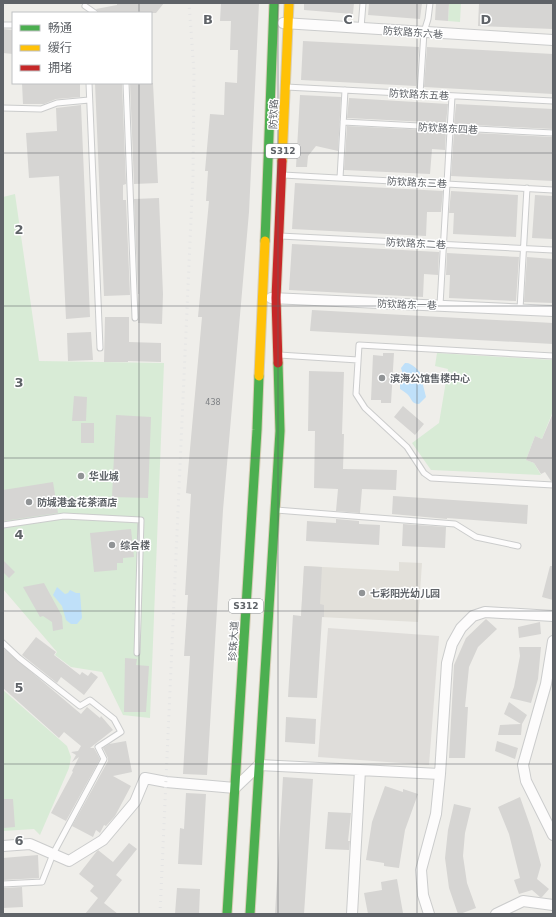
<svg xmlns="http://www.w3.org/2000/svg" width="556" height="917" viewBox="0 0 556 917" font-family="'DejaVu Sans','Noto Sans SC',sans-serif">
<style>
.industrial{fill:#dfddda}
.education{fill:#e2e0da}
.green{fill:#d8ebd6}
.water{fill:#bfe0f9}
.building{fill:#d6d5d3}
.lines{fill:none;stroke-linecap:round;stroke-linejoin:round}
.lane-casing{stroke:#cbcccc;stroke-width:7}
.street-casing{stroke:#cbcccc;stroke-width:12}
.fast-casing{stroke:#d7ceb8;stroke-width:11}
.slow-casing{stroke:#d7ceb8;stroke-width:11}
.jam-casing{stroke:#d7ceb8;stroke-width:11}
.lane{stroke:#fdfcfc;stroke-width:5}
.street{stroke:#fdfcfc;stroke-width:10}
.fast{stroke:#4caf50;stroke-width:9}
.slow{stroke:#ffc107;stroke-width:9}
.jam{stroke:#c62828;stroke-width:9}
.rail{stroke:#e4e4e4;stroke-width:3;stroke-dasharray:1 5;stroke-linecap:butt}
.grid{fill:none;stroke:#5f6368;stroke-width:1;stroke-opacity:0.55}
.poi-dot{fill:#919496;stroke:#fff;stroke-width:1.5}
.labels{text-anchor:middle;stroke-width:3;stroke-linejoin:round;paint-order:stroke}
.number-label{font-size:8px;fill:#7e8184}
.shield{fill:#fff;stroke:#8f9295;stroke-width:1}
.shield-label{font-size:9px;font-weight:bold;fill:#5f6368}
.street-label{font-size:10px;fill:#5f6368;stroke:#fff}
.poi-label{font-size:10px;font-weight:bold;fill:#5f6368;stroke:#fff;text-anchor:start}
.grid-label{font-size:13px;text-anchor:middle;font-weight:bold;fill:#5f6368;stroke:#fff;stroke-width:3;stroke-linejoin:round;paint-order:stroke}
</style>
<rect width="100%" height="100%" fill="#efeeea"/>
<path class="industrial" d="M328,628L439,636L429,765L318,757Z"/>
<path class="education" d="M399,562L422,563L418,622L301,616L304,566L399,571Z"/>
<path class="green" d="M449,3H461L460,22L448,21Z
M15,194L39,361L164,363L150,718L123,715L102,672L71,667L55,655L57,652L3,589V197Z
M437,353L553,360V411L542,439L535,436L526,460L534,463L541,475L431,470L412,443L439,423L448,369L435,366Z
M3,690L67,746L71,757L69,768L40,835L34,829L3,831Z"/>
<path class="water" d="M405,363C412,362 419,371 423,376V385L426,397L419,404C412,404 412,400 409,396C407,393 403,391 400,389V385L404,379L401,368Z
M57,587L65,594L68,593L70,590L76,593H80L82,618L77,624H71L66,620L62,606L53,595Z"/>
<path class="building" d="M117,3H164L156,13H99L96,9L117,5Z
M221,3H259L249,212L223,510L207,775L183,774L190,656H184L188,595H185L191,494L186,493L202,317H198L209,201H206L208,171H205L210,114L224,115L225,82L237,83L238,50H230L231,21H220Z
M304,3H354L353,14L304,10Z
M369,3H422L420,19L368,15Z
M436,3H449L448,21L435,20Z
M479,3H553V29L478,26Z
M3,29L13,30V54L3,53Z
M303,41L419,47L416,86L301,80Z
M427,47L553,54V94L424,87Z
M22,83H80V97L56,99L44,104H23Z
M95,83H122L126,184L123,185V200H126L130,295L104,296Z
M130,83H153L158,183L134,184Z
M300,95L341,97L338,151L316,146L308,156L307,167H296Z
M349,98L448,104L446,123L347,118Z
M456,104L553,109V129L454,124Z
M81,105L90,317L66,319L59,176L29,178L26,133L57,131L56,108Z
M347,126L446,131L445,150L432,149L430,174L344,170Z
M454,132L553,137V181L451,176Z
M295,183L443,191L441,212H427L426,236L292,229Z
M451,191L518,195L516,237L453,234L454,213H449Z
M535,195L553,196V239L532,238Z
M159,198L163,294L162,324L138,323L139,294H138L134,199Z
M292,244L439,252L438,275L424,274L423,297L289,290Z
M447,253L519,257L516,301L449,298L450,275H446Z
M527,257L553,259L552,282H553V303L524,302Z
M312,310L553,323V344L310,331Z
M105,317H129V342L161,343V362L128,361V362H104Z
M91,332L93,360L68,361L67,333Z
M383,353H394L391,403H381V400H371L373,355L383,356Z
M309,371L344,372L342,434H344L343,469L397,470L396,490L362,489L360,513L336,511L338,489L314,488L315,431H308Z
M74,396L87,397L86,421H72Z
M403,406L424,424L415,435L394,417Z
M553,413V481H551L545,472L541,474L534,463L526,460L535,436L542,439Z
M116,415L151,417L148,498L112,497Z
M81,423H94V443H81Z
M53,482L58,513L3,521V490Z
M393,496L528,505L527,524L447,518V519L392,514Z
M336,519L359,521V524L380,525L379,545L306,541L307,521L336,523Z
M403,524L446,527L445,548L402,546Z
M131,529L134,557L123,558V563H117V570L94,572L90,533Z
M3,560L15,572L9,578L3,572Z
M304,566L322,567L320,604L324,605V617H322L317,698L288,697L293,615L301,616Z
M550,566H553V600L542,597Z
M44,583L62,616L63,629L53,631L52,622L43,616L40,617L23,587Z
M486,619L497,629L478,647L469,667L465,707H468L465,758H449L454,665L466,638Z
M540,622L541,634L519,638L518,627Z
M36,637L56,652L54,655L80,675L82,672L88,676L91,672L98,677L84,695L61,677L57,683L22,655Z
M519,647H541L538,679L531,703L510,698L514,687L520,656Z
M3,648L81,714L87,707L100,718L101,716L113,730L90,748H94L100,759L66,821L51,813L73,772L72,771L79,757L72,762L76,755L71,752L78,751L81,746L64,732L59,738L3,688Z
M125,658L137,659L136,665L149,666L146,712H124Z
M509,702L527,715L522,724L521,735H498L500,725L521,724L504,714Z
M286,717L316,719L315,744L285,742Z
M126,741L132,772L113,776L131,786L115,816L106,826L104,825L100,833L96,830L93,837L72,826L108,761V758L103,748L109,744Z
M497,741L518,748L515,759L495,751Z
M283,777L313,779L304,914H275Z
M385,786L403,792V789L418,794L405,830L399,868L384,866V863L366,860L372,822Z
M186,793L206,794L202,865L178,864L180,828L184,829Z
M520,797L531,828L541,865L537,879L549,889L542,897H540L532,890L519,894L514,880L520,878L509,834L498,807Z
M3,799H13L15,827L3,828Z
M454,804L471,808L465,833L463,856L467,883L476,908L460,914H458L449,888L445,858L448,830Z
M328,812L351,813L348,841H350L349,850L325,849Z
M129,843L137,849L116,875L122,880L104,903L118,914H85L98,898L90,891L94,886L79,874L97,851L98,850L113,862Z
M38,855L39,878L3,880V858Z
M397,879L403,913L368,914L364,893L382,890L381,882Z
M22,887L23,907L3,908V888Z
M177,888L200,889L199,914H175Z"/>
<g class="lines">
<defs>
<path id="lane" d="M85,6L95,13
M3,25H13
M361,28L363,3
M89,83L100,348
M126,83L135,318
M286,87L553,101
M420,94L424,32L428,19L430,3
M3,108L41,109L57,103L89,100
M343,122L553,133
M283,175L553,190
M340,178L345,90
M280,236L553,250
M440,305L452,96
M520,309L527,188
M279,355L358,360
M553,356L359,345L356,394L365,408L407,447L424,473L431,478L553,485
M276,510L455,524L476,537L518,546
M3,525L64,516L141,520L137,653
M3,643L19,658L80,706L90,700L114,719L121,732L98,747L104,759L53,854L42,882L3,884"/>
<path id="street" d="M283,23L553,40
M271,298L553,311
M553,641L546,684L523,765L526,781L553,835
M3,846L30,844L69,861L103,840L135,802L145,778L166,782L235,788L259,765L440,774
M352,914L360,770
M429,914L423,895L421,870L436,814L440,774L447,663L452,644L461,628L473,616L485,612L553,616
M496,914L523,901L553,905"/>
<path id="fast" d="M265,241L274,3
M227,914L257,430L259,376
M250,914L280,431L278,363"/>
<path id="slow" d="M282,161L289,3
M259,376L265,241"/>
<path id="jam" d="M278,363L276,298L282,161"/>
</defs>
<use href="#lane" class="lane-casing"/>
<use href="#street" class="street-casing"/>
<use href="#fast" class="fast-casing"/>
<use href="#slow" class="slow-casing"/>
<use href="#jam" class="jam-casing"/>
<use href="#lane" class="lane"/>
<use href="#street" class="street"/>
<use href="#fast" class="fast"/>
<use href="#slow" class="slow"/>
<use href="#jam" class="jam"/>
<path class="rail" d="M160,914L193,175L194,71L189,3"/>
</g>
<path class="grid" d="M139,3V13M278,3V914M417,3V914M139,83V914M3,153H553M3,306H553M3,458H553M3,611H553M3,764H553"/>
<g class="poi-dot">
<circle cx="382" cy="378" r="4"/>
<circle cx="81" cy="476" r="4"/>
<circle cx="29" cy="502" r="4"/>
<circle cx="112" cy="545" r="4"/>
<circle cx="362" cy="593" r="4"/>
</g>
<g class="labels">
<g class="number-label">
<text x="213" y="405">438</text>
</g>
<g class="shield">
<rect x="266" y="144" width="34" height="14" rx="3"/>
<rect x="229" y="599" width="34" height="14" rx="3"/>
</g>
<g class="shield-label">
<text x="283" y="154">S312</text>
<text x="246" y="609">S312</text>
</g>
<g class="street-label">
<text transform="translate(413 32) rotate(4)" y="4">防钦路东六巷</text>
<text transform="translate(419 94) rotate(3)" y="4">防钦路东五巷</text>
<text transform="translate(273 114) rotate(-88)" y="4">防钦路</text>
<text transform="translate(448 128) rotate(3)" y="4">防钦路东四巷</text>
<text transform="translate(417 182) rotate(3)" y="4">防钦路东三巷</text>
<text transform="translate(416 243) rotate(3)" y="4">防钦路东二巷</text>
<text transform="translate(407 304) rotate(2)" y="4">防钦路东一巷</text>
<text transform="translate(233 641) rotate(-87)" y="4">珍珠大道</text>
</g>
<g class="poi-label">
<text x="390" y="382">滨海公馆售楼中心</text>
<text x="89" y="480">华业城</text>
<text x="37" y="506">防城港金花茶酒店</text>
<text x="120" y="549">综合楼</text>
<text x="370" y="597">七彩阳光幼儿园</text>
</g>
</g>
<g class="grid-label">
<text x="208" y="24">B</text>
<text x="348" y="24">C</text>
<text x="486" y="24">D</text>
<text x="19" y="234">2</text>
<text x="19" y="387">3</text>
<text x="19" y="539">4</text>
<text x="19" y="692">5</text>
<text x="19" y="845">6</text>
</g>
<rect width="556" height="917" fill="none" stroke="#5f6368" stroke-width="8"/>
<rect x="12" y="12" width="140" height="72" fill="#ffffff" stroke="#bfc1c3"/>
<rect x="20" y="25" width="20" height="6" fill="#4caf50" stroke="#bfc1c3"/>
<text x="48" y="32" font-size="12" fill="#5f6368">畅通</text>
<rect x="20" y="45" width="20" height="6" fill="#ffc107" stroke="#bfc1c3"/>
<text x="48" y="52" font-size="12" fill="#5f6368">缓行</text>
<rect x="20" y="65" width="20" height="6" fill="#c62828" stroke="#bfc1c3"/>
<text x="48" y="72" font-size="12" fill="#5f6368">拥堵</text>
</svg>
